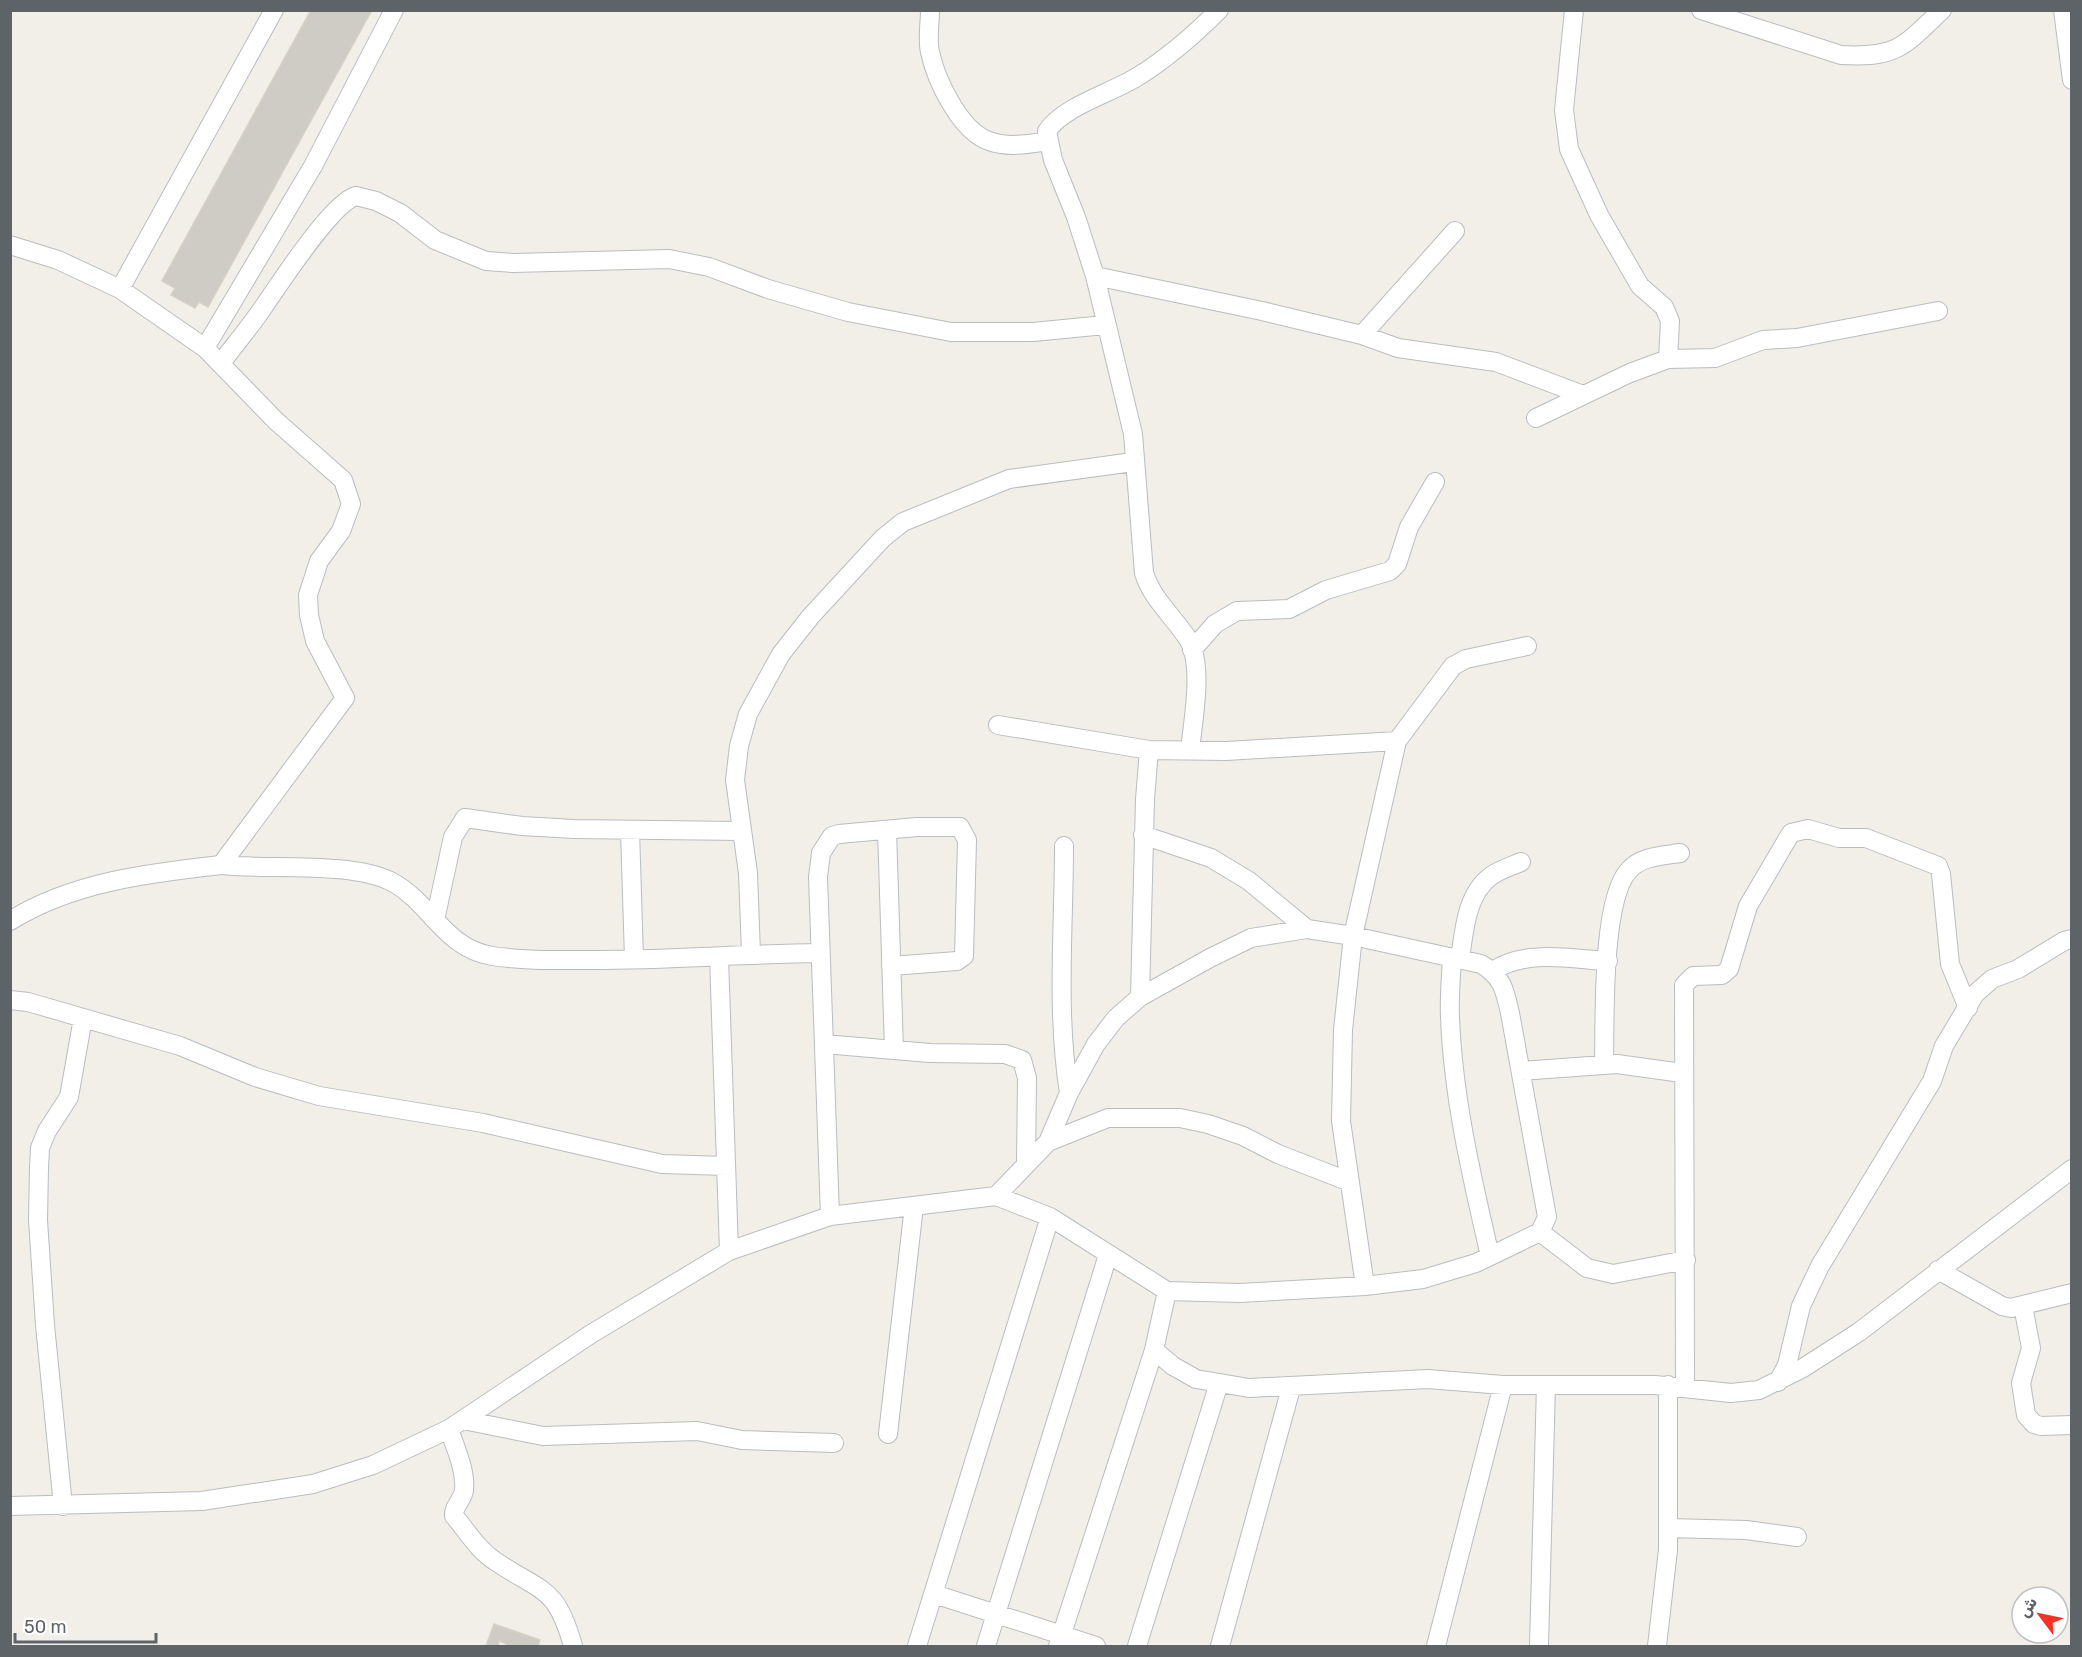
<svg xmlns="http://www.w3.org/2000/svg" width="2082" height="1657" viewBox="0 0 2082 1657" font-family="Rubik,Vazirmatn,sans-serif">
<style>
.building{fill:#cfccc6;stroke:#d7d1c4;stroke-width:1.5}
.lines{fill:none;stroke-linecap:round;stroke-linejoin:round}
.street-casing{stroke:#b9bdc1;stroke-width:20}
.street{stroke:#fff;stroke-width:18}
</style>
<rect width="100%" height="100%" fill="#f1efe7"/>
<path class="building" d="M311,10H372L208,307L199,302L195,308L171,295L175,288L162,281Z
M494,1624L540,1640L538,1646H506L507,1644L499,1641L498,1646H486Z"/>
<g class="lines">
<defs>
<path id="street" d="M930,10C930,24 927,39 930,52C936,80 960,131 989,141C1008,148 1029,144 1048,141
M1574,10L1564,110L1569,149L1599,215L1640,286L1664,307L1670,321L1668,359L1715,358L1763,340L1797,338L1938,311
M1701,10L1841,55C1897,58 1903,47 1942,10
M2063,10L2072,80
M10,245L58,260L120,289L205,348L276,421L343,480L351,504L341,531L319,561L308,595L309,615L315,641L345,698L221,865C149,873 72,882 10,921
M1095,276L1262,311L1362,335L1398,348L1496,362L1583,395
M120,289L274,10
M1362,335L1455,231
M205,348L313,166L394,10
M221,363C234,346 248,329 260,312C277,288 331,203 356,196L376,201L400,213L435,240L486,261L513,263L669,259L709,267L768,289L848,312L951,332H1033L1105,325
M1536,418L1630,373L1668,359
M1192,650L1215,624L1237,611L1289,609L1326,590L1390,571L1397,564L1409,527L1435,482
M998,725L1149,750L1226,751L1397,741
M1190,750C1193,720 1204,665 1188,639C1173,616 1152,599 1144,573L1133,434L1095,276L1076,217L1053,160L1047,131C1064,106 1111,93 1137,77C1168,58 1193,36 1219,10
M630,830L634,959
M887,830L894,1050
M1143,835L1211,858L1249,881L1307,929
M1064,846C1064,928 1056,1011 1069,1093
M221,865C267,870 353,861 392,882C431,903 444,948 492,956C525,961 559,960 592,960C668,960 744,954 820,953
M435,920L453,837L465,818L522,826L574,829L741,831
M751,954L748,873L735,780L739,746L748,714L781,654L811,616L883,538L903,522L1009,479L1133,462
M719,957L729,1251
M1452,958C1451,977 1449,998 1450,1017C1453,1098 1472,1178 1490,1256
M1460,959C1464,932 1466,894 1491,876C1499,870 1512,866 1521,862
M1493,971C1526,949 1570,959 1608,961
M1140,997L1145,799L1149,750
M10,1000L28,1002L180,1046L255,1077L319,1096L483,1123L662,1164L726,1166
M824,1044L930,1053L1005,1054L1022,1060L1027,1078L1026,1164
M1604,1065C1605,1023 1601,900 1629,870C1642,856 1661,856 1680,853
M1521,1071L1617,1064L1682,1073
M1048,1142L1108,1118H1180L1208,1124L1243,1136L1278,1154L1350,1182
M830,1216L818,877L821,853L832,836L839,834L917,827H960L967,840L964,956L957,961L891,966
M1540,1232L1587,1268L1613,1274L1686,1260
M1938,1270L2002,1306L2011,1308L2072,1293
M1365,1286L1341,1121L1343,1030L1353,936L1397,741L1453,666L1466,659L1527,646
M2023,1306L2031,1348L2021,1383L2026,1415L2034,1424L2041,1426L2072,1425
M1154,1350L1173,1366L1196,1379L1249,1388L1428,1379L1503,1385H1655L1731,1393L1759,1390L1803,1368L1859,1332L2072,1169
M1778,1382L1787,1365L1801,1306L1820,1266L1932,1081L1944,1046L1975,994L1992,979L2018,969L2064,941L2072,939
M1685,1387L1684,985L1693,976L1722,975L1729,969L1748,906L1791,833L1808,829L1839,838H1866L1938,866L1941,874L1950,964L1968,1008
M463,1420L543,1436L697,1431L742,1440L834,1443
M449,1429C455,1447 466,1470 464,1490C463,1500 453,1506 454,1516C467,1531 478,1550 495,1561C542,1593 556,1585 573,1646
M888,1434L914,1206
M10,1506L202,1501L313,1484L373,1465L449,1429L591,1334L729,1251L830,1216L996,1196L1050,1217L1167,1291L1239,1293L1365,1286L1423,1279L1476,1263L1540,1232L1547,1217L1510,1013C1505,990 1502,976 1481,964L1353,936L1307,929L1251,938L1210,958L1140,997L1116,1018L1096,1044L1069,1093L1048,1142L996,1196
M63,1506L45,1325L38,1220L39,1168L40,1148L47,1131L69,1097L83,1018
M1668,1528L1746,1530L1797,1537
M934,1594L1096,1646
M917,1646L1050,1217
M986,1646L1108,1255
M1058,1646L1154,1350L1167,1291
M1137,1646L1219,1383
M1220,1646L1291,1388
M1436,1646L1503,1385
M1539,1646L1546,1385
M1657,1646L1668,1550V1385"/>
</defs>
<use href="#street" class="street-casing"/>
<use href="#street" class="street"/>
</g>
<rect width="2082" height="1657" fill="none" stroke="#5e6368" stroke-width="24"/>
<g transform="translate(2040 1615) rotate(302)"><circle r="28" fill="#ffffff" stroke="#bfc1c3" stroke-width="1.5"/>
<path d="M0-4.5L10 22L0 15L-10 22Z" fill="#f93125"/>
<text y="-9" font-size="16" font-weight="bold" text-anchor="middle" fill="#5e6368">ش</text>
</g>
<path d="M15 1633v9h141v-9" fill="none" stroke="#5e6368" stroke-width="3"/>
<text x="24" y="1633" font-size="18" fill="#5e6368" stroke="#ffffff" stroke-width="4.5" paint-order="stroke">50 m</text>
</svg>
